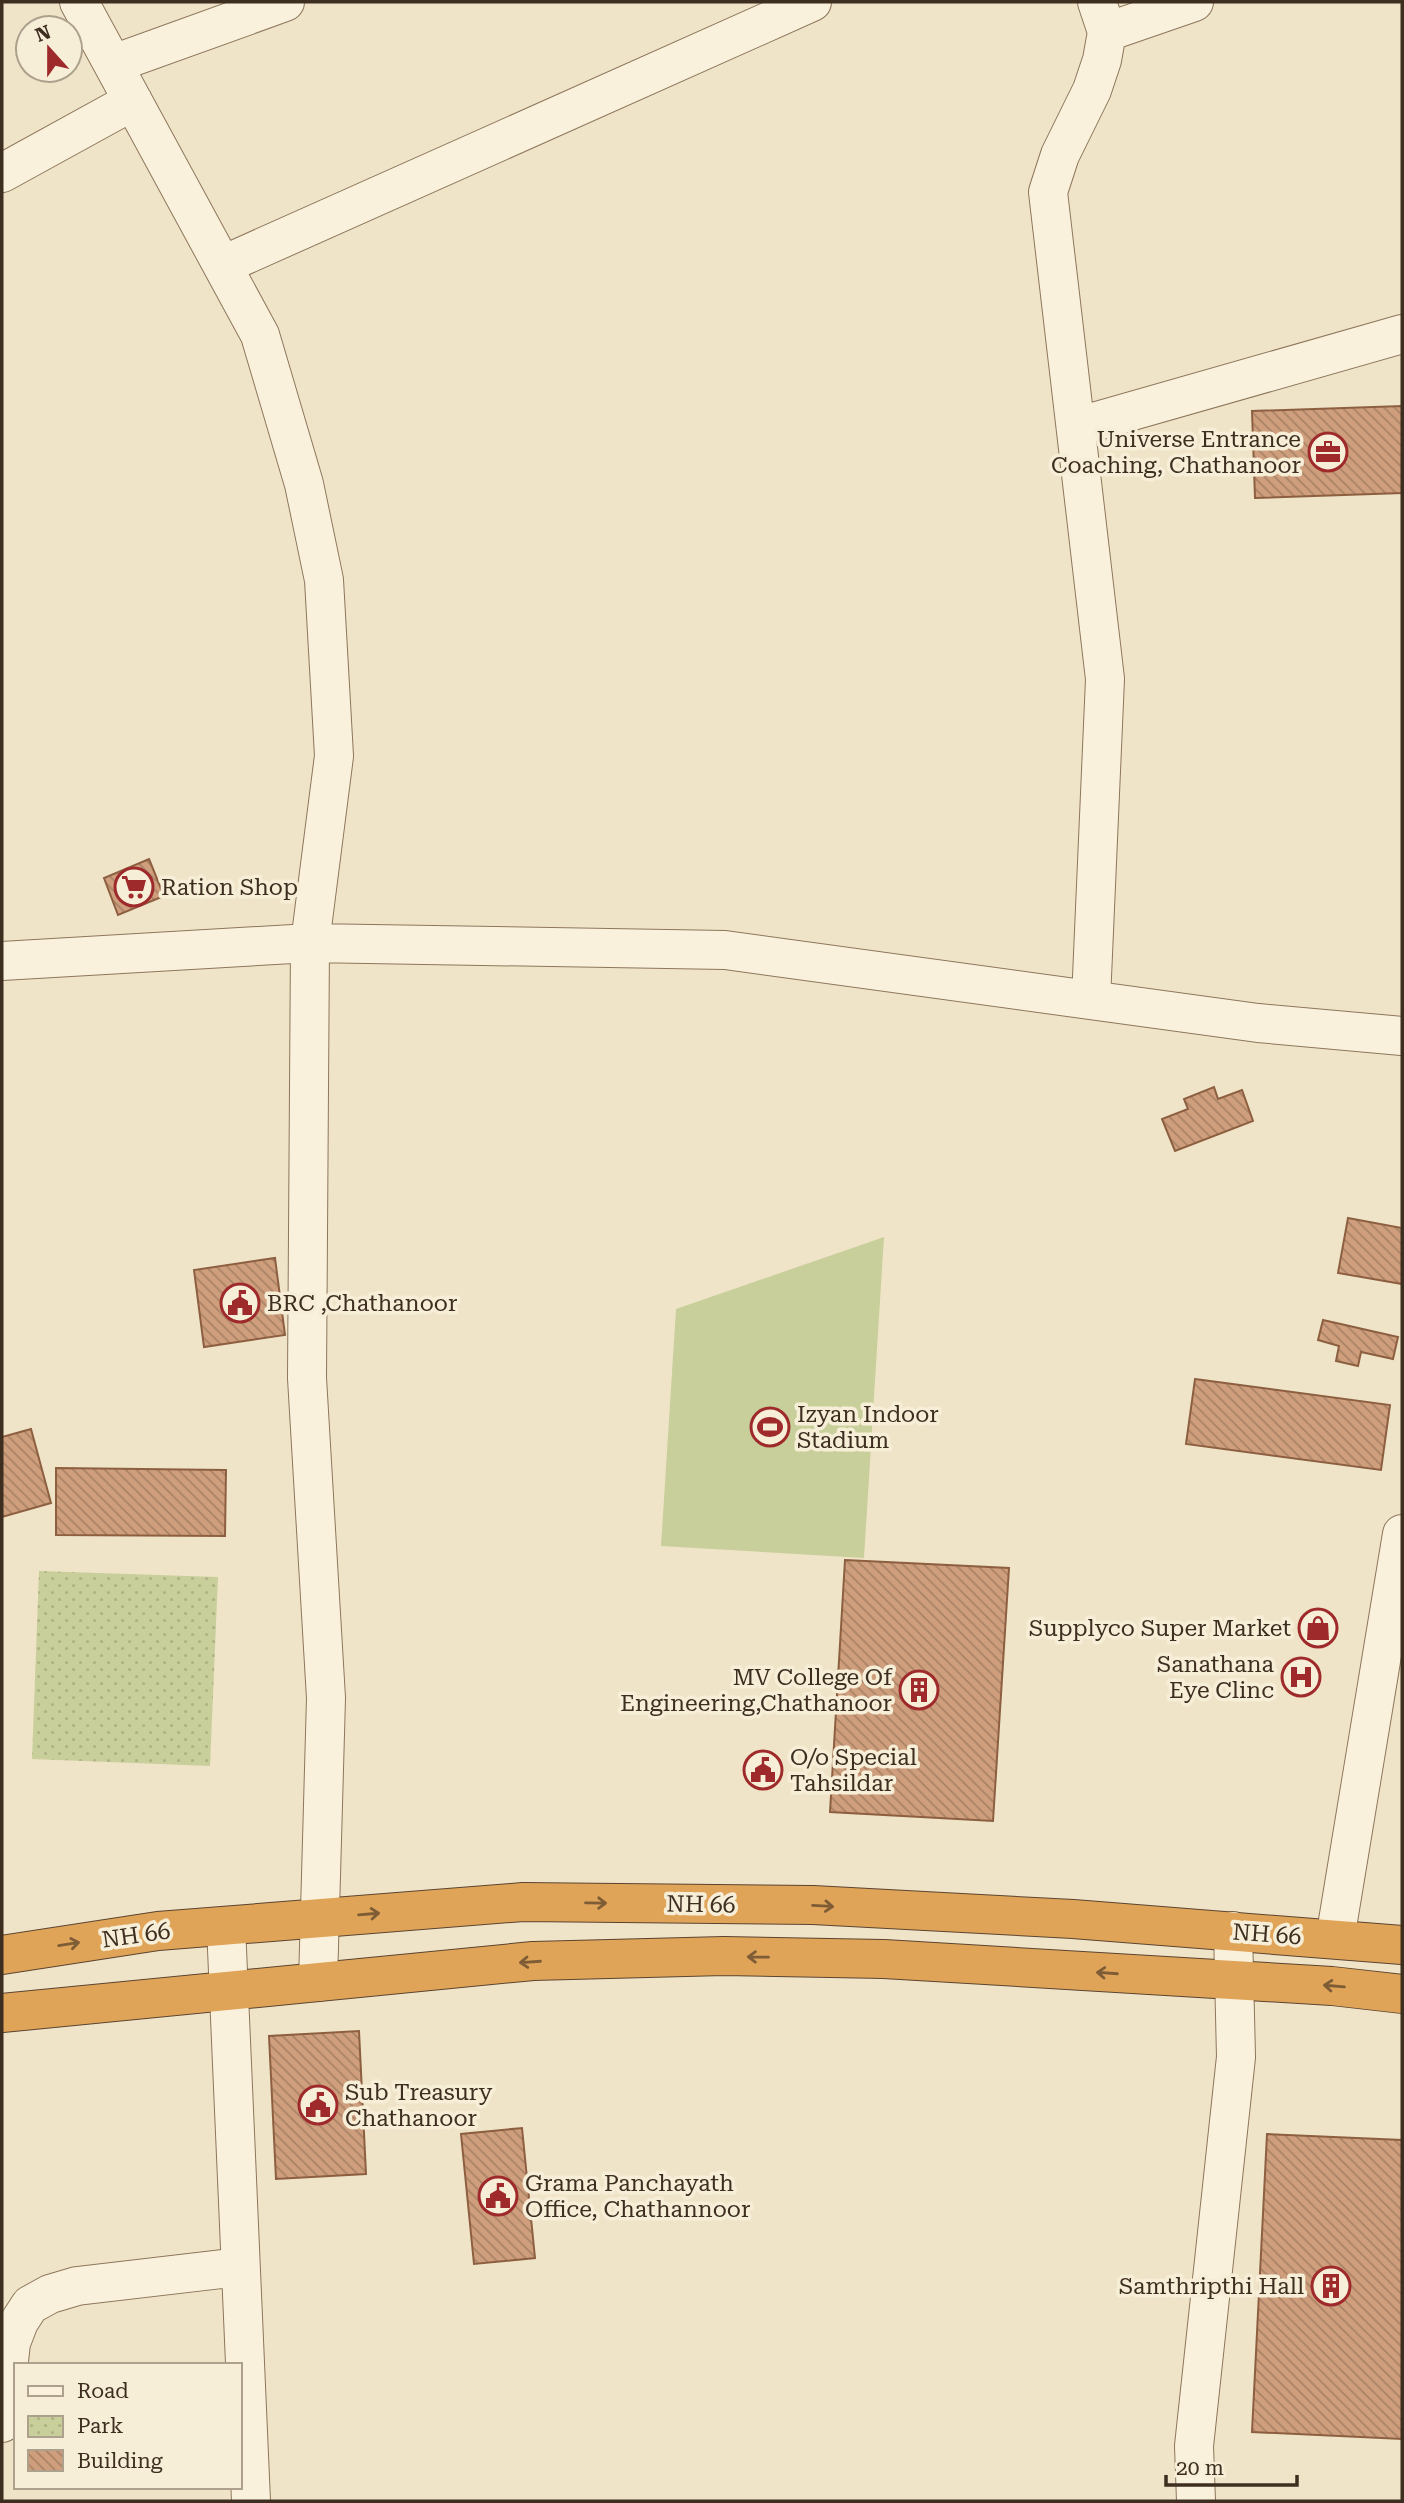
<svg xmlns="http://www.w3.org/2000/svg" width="1404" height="2503" viewBox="0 0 1404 2503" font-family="'Roboto Serif',serif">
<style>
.grass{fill:#c9cf9b}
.park{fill:url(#park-dots)}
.building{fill:url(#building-back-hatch);stroke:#8d5f41;stroke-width:2}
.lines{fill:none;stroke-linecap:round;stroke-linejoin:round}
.minor-casing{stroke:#8d765c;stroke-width:40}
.highway-casing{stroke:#5b4430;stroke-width:40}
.minor{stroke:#faf1dc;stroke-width:38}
.highway{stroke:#e0a458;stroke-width:38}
.oneway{stroke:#7e5d36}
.labels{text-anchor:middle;stroke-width:7;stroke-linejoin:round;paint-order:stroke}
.poi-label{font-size:23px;fill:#3d2e20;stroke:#f7eed8;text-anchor:start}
.street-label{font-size:23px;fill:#3d2e20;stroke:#f7eed8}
</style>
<defs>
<pattern id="park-dots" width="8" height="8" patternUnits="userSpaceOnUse" patternTransform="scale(1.75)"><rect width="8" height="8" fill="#c9cf9b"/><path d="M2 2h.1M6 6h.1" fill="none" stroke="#aeb285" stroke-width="1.8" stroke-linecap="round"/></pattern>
<pattern id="building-back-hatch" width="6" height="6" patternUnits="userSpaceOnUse" patternTransform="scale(1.75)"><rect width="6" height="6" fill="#cf9f7d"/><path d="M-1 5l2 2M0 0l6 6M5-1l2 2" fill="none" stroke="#a98266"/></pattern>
</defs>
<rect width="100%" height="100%" fill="#f0e4c8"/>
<path class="grass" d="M884,1237L864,1558L661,1546L676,1309Z"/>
<path class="park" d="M39,1571L218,1577L210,1766L32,1759Z"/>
<path class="building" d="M1402,406V493L1255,498L1252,411Z
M149,859L164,896L118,915L104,878Z
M1214,1087L1218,1099L1242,1090L1253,1121L1175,1151L1162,1119L1188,1109L1184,1099Z
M1348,1218L1402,1228V1284L1338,1273Z
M275,1258L285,1335L204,1347L194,1270Z
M1323,1320L1398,1337L1393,1359L1361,1352L1358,1366L1336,1361L1339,1346L1318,1340Z
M1195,1379L1390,1405L1381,1470L1186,1444Z
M31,1429L51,1503L2,1517V1437Z
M56,1468L226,1470L225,1536L56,1535Z
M845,1560L1009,1568L993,1821L830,1812Z
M359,2031L366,2174L276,2179L269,2036Z
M522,2128L535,2258L474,2264L461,2134Z
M1267,2134L1402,2140V2439L1252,2432Z"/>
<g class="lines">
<defs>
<path id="minor" d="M1107,32L1194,2
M113,64L285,2
M2,173L133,101
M223,265L812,2
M1076,427L1402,334
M2,961L310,943L334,756L324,580L304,484L260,335L79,2
M1091,1000L1105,679L1048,192L1060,155L1092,90L1102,60L1107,32L1097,2
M226,1926L251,2501
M1335,1939L1402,1534
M318,1982L326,1698L307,1378L310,943L725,950L1258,1023L1402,1036
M2,2423L11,2343L19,2322L30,2305L50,2294L77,2286L239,2267
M1196,2501L1194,2446L1236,2057L1233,1931"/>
<path id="highway" d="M2,1955L158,1931L523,1902L813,1905L1073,1919L1402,1945
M2,2013L533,1961L724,1956L884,1959L1332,1986L1402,1994"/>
</defs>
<use href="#minor" class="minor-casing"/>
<use href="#highway" class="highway-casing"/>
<use href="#minor" class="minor"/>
<use href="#highway" class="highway"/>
</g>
<defs><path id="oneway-shaft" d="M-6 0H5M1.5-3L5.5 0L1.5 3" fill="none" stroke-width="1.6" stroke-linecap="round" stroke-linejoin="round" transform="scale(1.75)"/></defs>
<g class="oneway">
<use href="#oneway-shaft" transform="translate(596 1903) rotate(1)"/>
<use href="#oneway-shaft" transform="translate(823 1906) rotate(3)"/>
<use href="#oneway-shaft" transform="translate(369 1914) rotate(-5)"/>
<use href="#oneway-shaft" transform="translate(69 1944) rotate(-9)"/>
<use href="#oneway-shaft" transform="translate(758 1957) rotate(-179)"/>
<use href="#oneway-shaft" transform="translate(530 1962) rotate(176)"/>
<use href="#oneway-shaft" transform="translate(1107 1973) rotate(-176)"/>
<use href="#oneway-shaft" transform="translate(1334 1986) rotate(-175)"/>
</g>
<defs>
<symbol id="office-ring" viewBox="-11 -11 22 22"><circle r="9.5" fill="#f7eed8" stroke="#9e2a2b" stroke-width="1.5"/><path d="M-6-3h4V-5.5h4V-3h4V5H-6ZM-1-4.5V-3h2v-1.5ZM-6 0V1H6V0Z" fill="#9e2a2b"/></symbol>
<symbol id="supermarket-ring" viewBox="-11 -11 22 22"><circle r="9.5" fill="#f7eed8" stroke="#9e2a2b" stroke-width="1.5"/><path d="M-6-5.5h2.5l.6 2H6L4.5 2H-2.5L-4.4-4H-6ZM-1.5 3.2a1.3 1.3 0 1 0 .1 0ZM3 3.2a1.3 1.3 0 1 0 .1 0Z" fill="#9e2a2b"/></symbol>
<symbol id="civic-ring" viewBox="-11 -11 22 22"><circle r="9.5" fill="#f7eed8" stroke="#9e2a2b" stroke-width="1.5"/><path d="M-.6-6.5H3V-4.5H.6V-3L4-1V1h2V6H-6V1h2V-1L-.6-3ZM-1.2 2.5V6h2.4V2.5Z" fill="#9e2a2b"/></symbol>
<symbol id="stadium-ring" viewBox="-11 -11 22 22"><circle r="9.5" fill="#f7eed8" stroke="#9e2a2b" stroke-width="1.5"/><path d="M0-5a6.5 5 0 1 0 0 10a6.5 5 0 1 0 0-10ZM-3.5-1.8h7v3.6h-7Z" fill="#9e2a2b"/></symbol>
<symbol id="shop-ring" viewBox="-11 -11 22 22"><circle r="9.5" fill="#f7eed8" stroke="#9e2a2b" stroke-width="1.5"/><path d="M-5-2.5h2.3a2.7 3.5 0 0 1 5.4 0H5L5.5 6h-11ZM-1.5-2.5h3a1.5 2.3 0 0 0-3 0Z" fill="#9e2a2b"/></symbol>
<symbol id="hospital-ring" viewBox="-11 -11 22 22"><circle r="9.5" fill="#f7eed8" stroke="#9e2a2b" stroke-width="1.5"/><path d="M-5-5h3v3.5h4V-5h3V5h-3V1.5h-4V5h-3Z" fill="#9e2a2b"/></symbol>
<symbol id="building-ring" viewBox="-11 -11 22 22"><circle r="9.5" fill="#f7eed8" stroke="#9e2a2b" stroke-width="1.5"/><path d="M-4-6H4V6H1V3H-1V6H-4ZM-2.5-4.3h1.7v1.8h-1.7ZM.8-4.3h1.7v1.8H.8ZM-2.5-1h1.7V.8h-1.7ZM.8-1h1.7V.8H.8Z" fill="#9e2a2b"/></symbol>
</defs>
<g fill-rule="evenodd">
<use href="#office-ring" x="1306" y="430" width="44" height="44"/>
<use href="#supermarket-ring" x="112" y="865" width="44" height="44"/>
<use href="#civic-ring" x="218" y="1281" width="44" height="44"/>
<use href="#stadium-ring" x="748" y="1405" width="44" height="44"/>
<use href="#shop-ring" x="1296" y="1606" width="44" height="44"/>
<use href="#hospital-ring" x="1279" y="1655" width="44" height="44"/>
<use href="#building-ring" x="897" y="1668" width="44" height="44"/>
<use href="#civic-ring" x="741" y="1748" width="44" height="44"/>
<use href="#civic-ring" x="296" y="2083" width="44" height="44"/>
<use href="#civic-ring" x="476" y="2174" width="44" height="44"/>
<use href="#building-ring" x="1309" y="2264" width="44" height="44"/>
</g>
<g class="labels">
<g class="poi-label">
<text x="1301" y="447" text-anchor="end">Universe Entrance<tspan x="1301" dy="26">Coaching, Chathanoor</tspan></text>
<text x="161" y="895">Ration Shop</text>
<text x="267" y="1311">BRC ,Chathanoor</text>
<text x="797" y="1422">Izyan Indoor<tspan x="797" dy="26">Stadium</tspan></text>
<text x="1291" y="1636" text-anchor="end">Supplyco Super Market</text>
<text x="1274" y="1672" text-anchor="end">Sanathana<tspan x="1274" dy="26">Eye Clinc</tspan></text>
<text x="892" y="1685" text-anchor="end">MV College Of<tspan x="892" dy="26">Engineering,Chathanoor</tspan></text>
<text x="790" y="1765">O/o Special<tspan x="790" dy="26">Tahsildar</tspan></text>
<text x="345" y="2100">Sub Treasury<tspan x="345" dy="26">Chathanoor</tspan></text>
<text x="525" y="2191">Grama Panchayath<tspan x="525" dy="26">Office, Chathannoor</tspan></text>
<text x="1304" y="2294" text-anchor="end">Samthripthi Hall</text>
</g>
<g class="street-label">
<text transform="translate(701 1904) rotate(1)" y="8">NH 66</text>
<text transform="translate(1267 1934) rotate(4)" y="8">NH 66</text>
<text transform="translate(136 1935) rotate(-8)" y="8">NH 66</text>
</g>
</g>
<rect width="1404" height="2503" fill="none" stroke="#3d2e20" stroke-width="7"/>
<rect x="14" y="2363" width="228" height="126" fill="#f7eed8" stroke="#ada18e" stroke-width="2"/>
<rect x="28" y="2386" width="35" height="10" fill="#faf1dc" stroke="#ada18e" stroke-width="2"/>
<text x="77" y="2398" font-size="21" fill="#3d2e20">Road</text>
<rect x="28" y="2416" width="35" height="21" fill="url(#park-dots)" stroke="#ada18e" stroke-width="2"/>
<text x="77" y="2433" font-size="21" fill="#3d2e20">Park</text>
<rect x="28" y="2450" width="35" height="21" fill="url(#building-back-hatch)" stroke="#ada18e" stroke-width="2"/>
<text x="77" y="2468" font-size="21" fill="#3d2e20">Building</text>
<g transform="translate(49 49) rotate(339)"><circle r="33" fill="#f7eed8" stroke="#ada18e" stroke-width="2"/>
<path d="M0-5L12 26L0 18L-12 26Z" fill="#9e2a2b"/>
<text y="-10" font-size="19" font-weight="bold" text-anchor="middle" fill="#3d2e20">N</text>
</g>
<path d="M1166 2475v10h131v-10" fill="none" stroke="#3d2e20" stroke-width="3.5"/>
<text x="1176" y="2475" font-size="21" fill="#3d2e20" stroke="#f7eed8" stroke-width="5" paint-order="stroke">20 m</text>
</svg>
